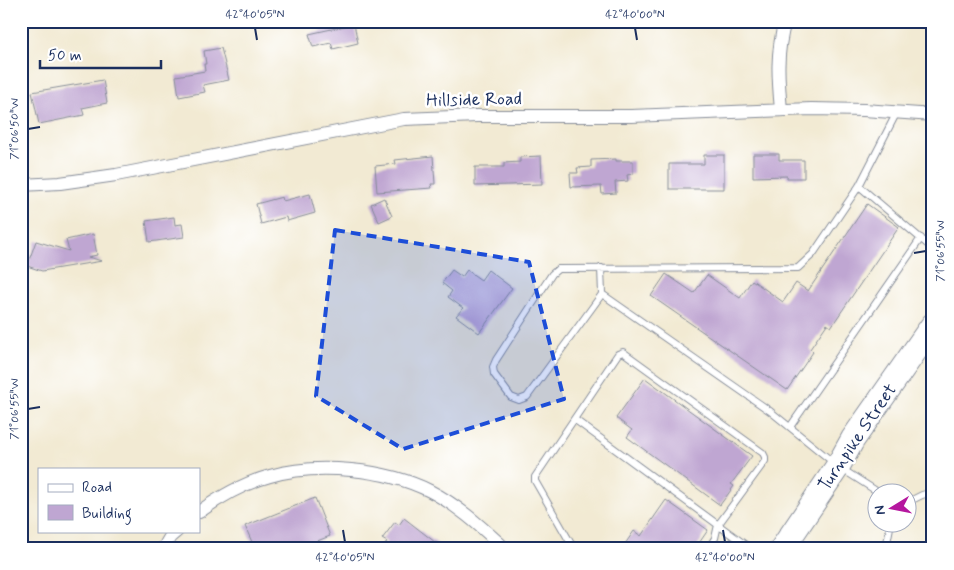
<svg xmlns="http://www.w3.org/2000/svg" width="954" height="570" viewBox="0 0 954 570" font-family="Mynerve,sans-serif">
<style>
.building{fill:#bfa6d2}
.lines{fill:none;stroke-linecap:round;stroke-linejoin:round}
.lane-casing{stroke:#868c98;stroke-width:8}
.street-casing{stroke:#868c98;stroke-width:14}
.highway-casing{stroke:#868c98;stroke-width:26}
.lane{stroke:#fff;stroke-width:6}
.street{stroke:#fff;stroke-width:12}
.highway{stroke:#fff;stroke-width:24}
.marked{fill:#1d4ed8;fill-opacity:0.2;stroke:#1d4ed8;stroke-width:4;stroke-dasharray:10 6;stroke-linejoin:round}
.ticks{fill:none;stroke:#1b2f5e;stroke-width:2}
.labels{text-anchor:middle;stroke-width:5;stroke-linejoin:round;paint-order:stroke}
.street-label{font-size:18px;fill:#1b2f5e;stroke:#fff}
.neatline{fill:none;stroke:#1b2f5e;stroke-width:2}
.ticks-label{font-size:12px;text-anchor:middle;fill:#1b2f5e}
</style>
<rect width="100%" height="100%" fill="#fff"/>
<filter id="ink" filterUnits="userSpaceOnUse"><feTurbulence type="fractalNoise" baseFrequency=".02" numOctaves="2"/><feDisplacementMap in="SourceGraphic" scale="10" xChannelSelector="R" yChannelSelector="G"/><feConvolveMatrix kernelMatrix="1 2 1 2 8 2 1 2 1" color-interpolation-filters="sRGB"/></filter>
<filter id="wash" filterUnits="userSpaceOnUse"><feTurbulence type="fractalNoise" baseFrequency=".0096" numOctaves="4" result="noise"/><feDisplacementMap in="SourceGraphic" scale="20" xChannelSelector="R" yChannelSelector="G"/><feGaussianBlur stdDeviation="1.12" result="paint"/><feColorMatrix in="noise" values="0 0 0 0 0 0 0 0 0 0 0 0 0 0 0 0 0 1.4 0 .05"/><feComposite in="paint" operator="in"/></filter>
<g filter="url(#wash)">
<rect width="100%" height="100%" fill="#f2ead3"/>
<g id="blocks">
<path class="building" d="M354,24L358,43L333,49L331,43L313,47L309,34Z
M221,48L229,80L203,85L205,92L179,97L176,76L205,71L204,64H206L204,51Z
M103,80L107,103L82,108L84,115L39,124L32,92Z
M753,154H779V160H804V178H787V176L753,177Z
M704,155H724V189H669V164H704Z
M433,156L435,184H431L432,188L377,192L375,166L396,164L395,160Z
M541,156L542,184L475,186V167H504V163L520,162V157Z
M616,159V161H633V174L627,175L628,181L615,182L616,193L602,194L601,186L571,187L570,173H578L577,168L591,167V160Z
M310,194L315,213L287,221L286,217L261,224L256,204L282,197L283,201Z
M384,198L392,216L379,222L371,204Z
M867,204L899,227L831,327L827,324L810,349L813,352L787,390L651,296L666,274L694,293L707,275L740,298L752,280L783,302L796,283L808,291Z
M174,217L175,225L182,224L184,237L149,242L146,221Z
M93,234L97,255L88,257L102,261L42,271L27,266L36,241L69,251L66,240Z
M452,270L462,277L467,270L481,280L488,270L512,288L479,333L456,316L463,308L448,297L452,291L442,283Z
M645,378L752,456L731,484L734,486L720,505L627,437L632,430L616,418Z
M315,498L330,536L297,549H255L245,526Z
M666,500L708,530L695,549H632L625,544L634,531L641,536Z
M404,518L444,549H382L387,542L382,539L395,522L399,525Z"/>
</g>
</g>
<g filter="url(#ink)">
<use href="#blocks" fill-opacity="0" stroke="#868c98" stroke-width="1"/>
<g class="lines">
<defs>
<path id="lane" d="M859,186L933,249
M601,268L602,294L770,411L834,463
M602,294L527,397L519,400L511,397L494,374L493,367L496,360L552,274L558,269L798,268L813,254L859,186L897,112
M574,419L751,549
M790,427L921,238
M842,469L878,492
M906,503L922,495L933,492
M574,549L535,481V477L618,354L623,352L763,453L765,457V461L718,525L715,538L708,549
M884,549L887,543L891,522"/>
<path id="street" d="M781,110C778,77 776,54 785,21
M21,185L60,183L116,175L404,119L477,116H631L811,109L864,110L933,115
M199,512C220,497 244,483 270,476C317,462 386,469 430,491C457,505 478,524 500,544L502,549
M163,549L170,537L177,531"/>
<path id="highway" d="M782,549L838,466L853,439L933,325"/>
</defs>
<use href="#lane" class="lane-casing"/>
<use href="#street" class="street-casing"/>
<use href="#highway" class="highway-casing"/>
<use href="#lane" class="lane"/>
<use href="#street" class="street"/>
<use href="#highway" class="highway"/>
</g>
</g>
<path class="marked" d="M335,230L529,262L564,399L403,449L316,396Z"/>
<path class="ticks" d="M255,28L257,40M635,28L637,40M28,129L40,127M914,253L926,251M28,409L40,407M343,530L345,542M723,530L725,542"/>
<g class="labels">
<g class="street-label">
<text transform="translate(474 99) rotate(-1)" y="6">Hillside Road</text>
<text transform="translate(857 437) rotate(-56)" y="6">Turnpike Street</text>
</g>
</g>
<rect width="954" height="570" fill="none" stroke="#fff" stroke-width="55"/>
<rect x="38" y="468" width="162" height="65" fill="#ffffff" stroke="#a4acbf"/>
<rect x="48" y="484" width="25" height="8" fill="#ffffff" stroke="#a4acbf"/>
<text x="82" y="492" font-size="15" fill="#1b2f5e">Road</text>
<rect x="48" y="505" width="25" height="15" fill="#bfa6d2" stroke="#a4acbf"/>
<text x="82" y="518" font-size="15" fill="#1b2f5e">Building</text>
<g transform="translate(892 508) rotate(260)"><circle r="24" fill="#ffffff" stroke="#a4acbf"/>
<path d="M0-4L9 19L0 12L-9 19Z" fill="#b5179e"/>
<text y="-8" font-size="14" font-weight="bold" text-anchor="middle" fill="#1b2f5e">N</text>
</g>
<path d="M40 60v8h121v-8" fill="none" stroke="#1b2f5e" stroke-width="2.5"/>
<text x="48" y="60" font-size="15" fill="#1b2f5e" stroke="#ffffff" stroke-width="4" paint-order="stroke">50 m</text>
<rect x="28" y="28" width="898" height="514" class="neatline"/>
<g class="ticks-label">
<text x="255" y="18">42°40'05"N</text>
<text x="635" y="18">42°40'00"N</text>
<text transform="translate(14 129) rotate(-90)" y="4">71°06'50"W</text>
<text transform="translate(940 251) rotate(-90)" y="4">71°06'55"W</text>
<text transform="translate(14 409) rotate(-90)" y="4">71°06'55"W</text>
<text x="345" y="561">42°40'05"N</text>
<text x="725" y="561">42°40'00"N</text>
</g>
</svg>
